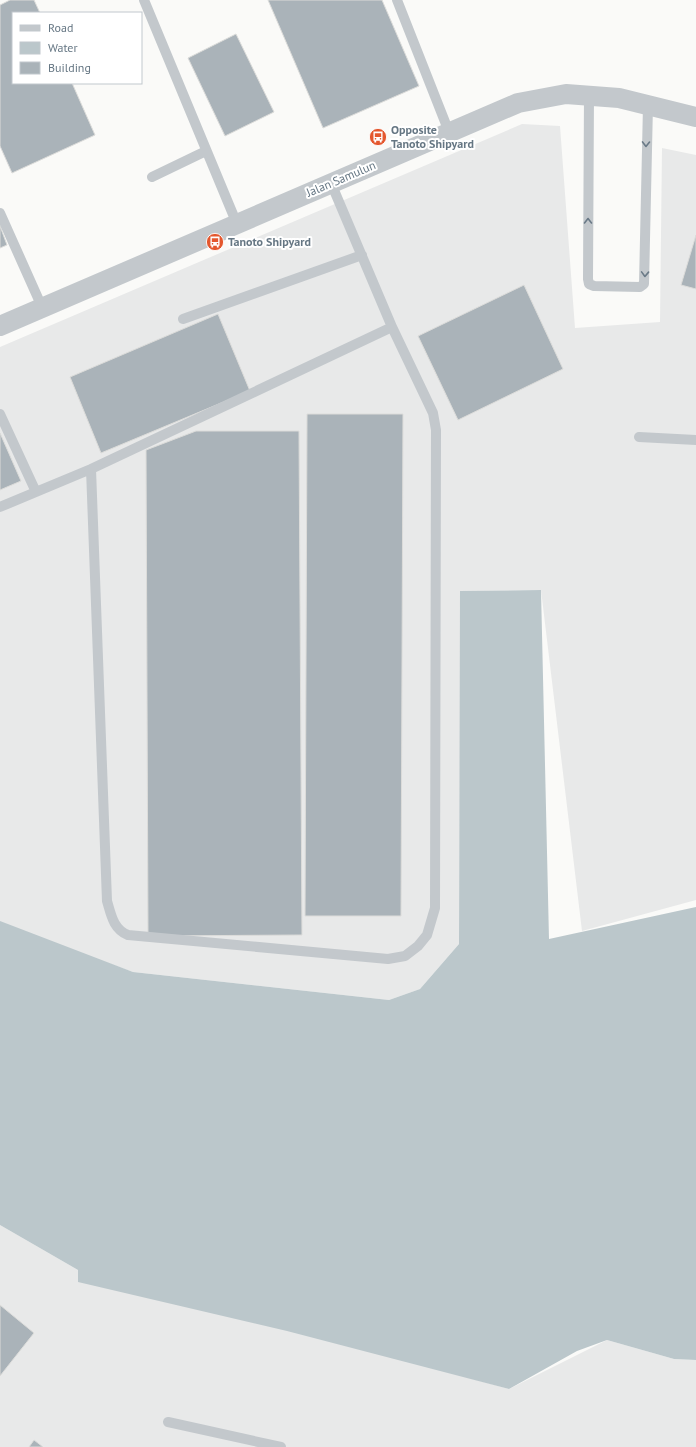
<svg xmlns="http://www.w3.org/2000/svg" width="696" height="1447" viewBox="0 0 696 1447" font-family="'PT Sans',sans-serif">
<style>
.built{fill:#e8e9e9}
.water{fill:#bbc7cb}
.building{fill:#aab3b9;stroke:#dcdcda}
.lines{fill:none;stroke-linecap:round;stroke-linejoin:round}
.lane{stroke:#c3c8cc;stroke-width:10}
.street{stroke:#c3c8cc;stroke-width:20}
.oneway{stroke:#6a7a87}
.labels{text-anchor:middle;stroke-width:4;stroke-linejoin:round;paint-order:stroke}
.poi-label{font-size:12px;font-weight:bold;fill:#657683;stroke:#fff;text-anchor:start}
.street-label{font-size:12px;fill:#657683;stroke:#fff}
</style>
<rect width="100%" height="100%" fill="#fafaf8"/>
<path class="built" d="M522,124L560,126L575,328L660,322L662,148L696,155V900L582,931L541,590L461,591L459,944L420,989L389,1000L133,972L0,924V347Z
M0,1225L78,1270L509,1389L607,1340L674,1359L696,1360V1447H0Z"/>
<path class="water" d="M541,590L549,939L696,907V1360L674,1359L607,1340L577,1351L509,1389L287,1331L78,1282V1270L0,1225V921L133,972L389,1000L420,989L459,944L460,591Z"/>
<path class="building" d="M10,0H34L40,13H13V83H72L95,135L12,173L0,146V5Z
M268,0H382L419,86L323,128Z
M236,34L274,112L225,136L188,58Z
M0,226L7,245L0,248Z
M696,235V289L681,285Z
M524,285L563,369L458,420L418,336Z
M218,314L250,391L101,453L70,377Z
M307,414H403L401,916H305Z
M196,431H299L302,935L148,936L146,450Z
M0,433L21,481L0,490Z
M0,1305L34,1333L0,1376Z
M34,1440L43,1447H29Z"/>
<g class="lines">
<path class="lane" d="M144,0L237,224
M397,0L449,132
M589,95L588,279L589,284L594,286L640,287L644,284L648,105
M152,177L206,151
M0,213L42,307
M183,319L362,255
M0,414L36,492
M639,437L696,440
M91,469L107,901C111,914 113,929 128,935L388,959L405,956L418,946L427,935L435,908L436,430L433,413L392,327L331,183
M0,507L91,469L392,327
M168,1422L281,1447"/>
<path class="street" d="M0,326L518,103L566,94L619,98L696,117"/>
</g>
<defs><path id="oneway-chevron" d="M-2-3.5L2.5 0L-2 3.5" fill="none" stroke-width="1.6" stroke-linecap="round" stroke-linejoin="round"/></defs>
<g class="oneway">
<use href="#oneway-chevron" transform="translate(646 144) rotate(91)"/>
<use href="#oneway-chevron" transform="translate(588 221) rotate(-90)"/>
<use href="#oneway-chevron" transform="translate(645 274) rotate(92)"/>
</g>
<defs>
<symbol id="bus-disc" viewBox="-11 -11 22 22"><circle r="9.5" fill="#e4572e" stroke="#fff"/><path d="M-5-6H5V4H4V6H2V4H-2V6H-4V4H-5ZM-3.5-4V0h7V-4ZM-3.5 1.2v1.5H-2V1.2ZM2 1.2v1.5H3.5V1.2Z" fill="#fff"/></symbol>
</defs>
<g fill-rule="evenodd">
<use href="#bus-disc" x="368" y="127" width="20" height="20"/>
<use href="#bus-disc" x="205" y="232" width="20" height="20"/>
</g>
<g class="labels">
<g class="poi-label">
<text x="391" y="134">Opposite<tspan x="391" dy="14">Tanoto Shipyard</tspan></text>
<text x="228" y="246">Tanoto Shipyard</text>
</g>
<g class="street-label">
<text transform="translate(341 179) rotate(-23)" y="4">Jalan Samulun</text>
</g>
</g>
<rect x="12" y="12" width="130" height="72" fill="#ffffff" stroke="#c1c8cd"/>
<rect x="20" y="25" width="20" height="6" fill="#c3c8cc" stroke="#c1c8cd"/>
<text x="48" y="32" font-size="12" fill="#657683">Road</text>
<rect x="20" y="42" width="20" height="12" fill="#bbc7cb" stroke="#c1c8cd"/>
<text x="48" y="52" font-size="12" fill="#657683">Water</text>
<rect x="20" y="62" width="20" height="12" fill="#aab3b9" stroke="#c1c8cd"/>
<text x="48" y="72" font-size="12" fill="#657683">Building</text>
</svg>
